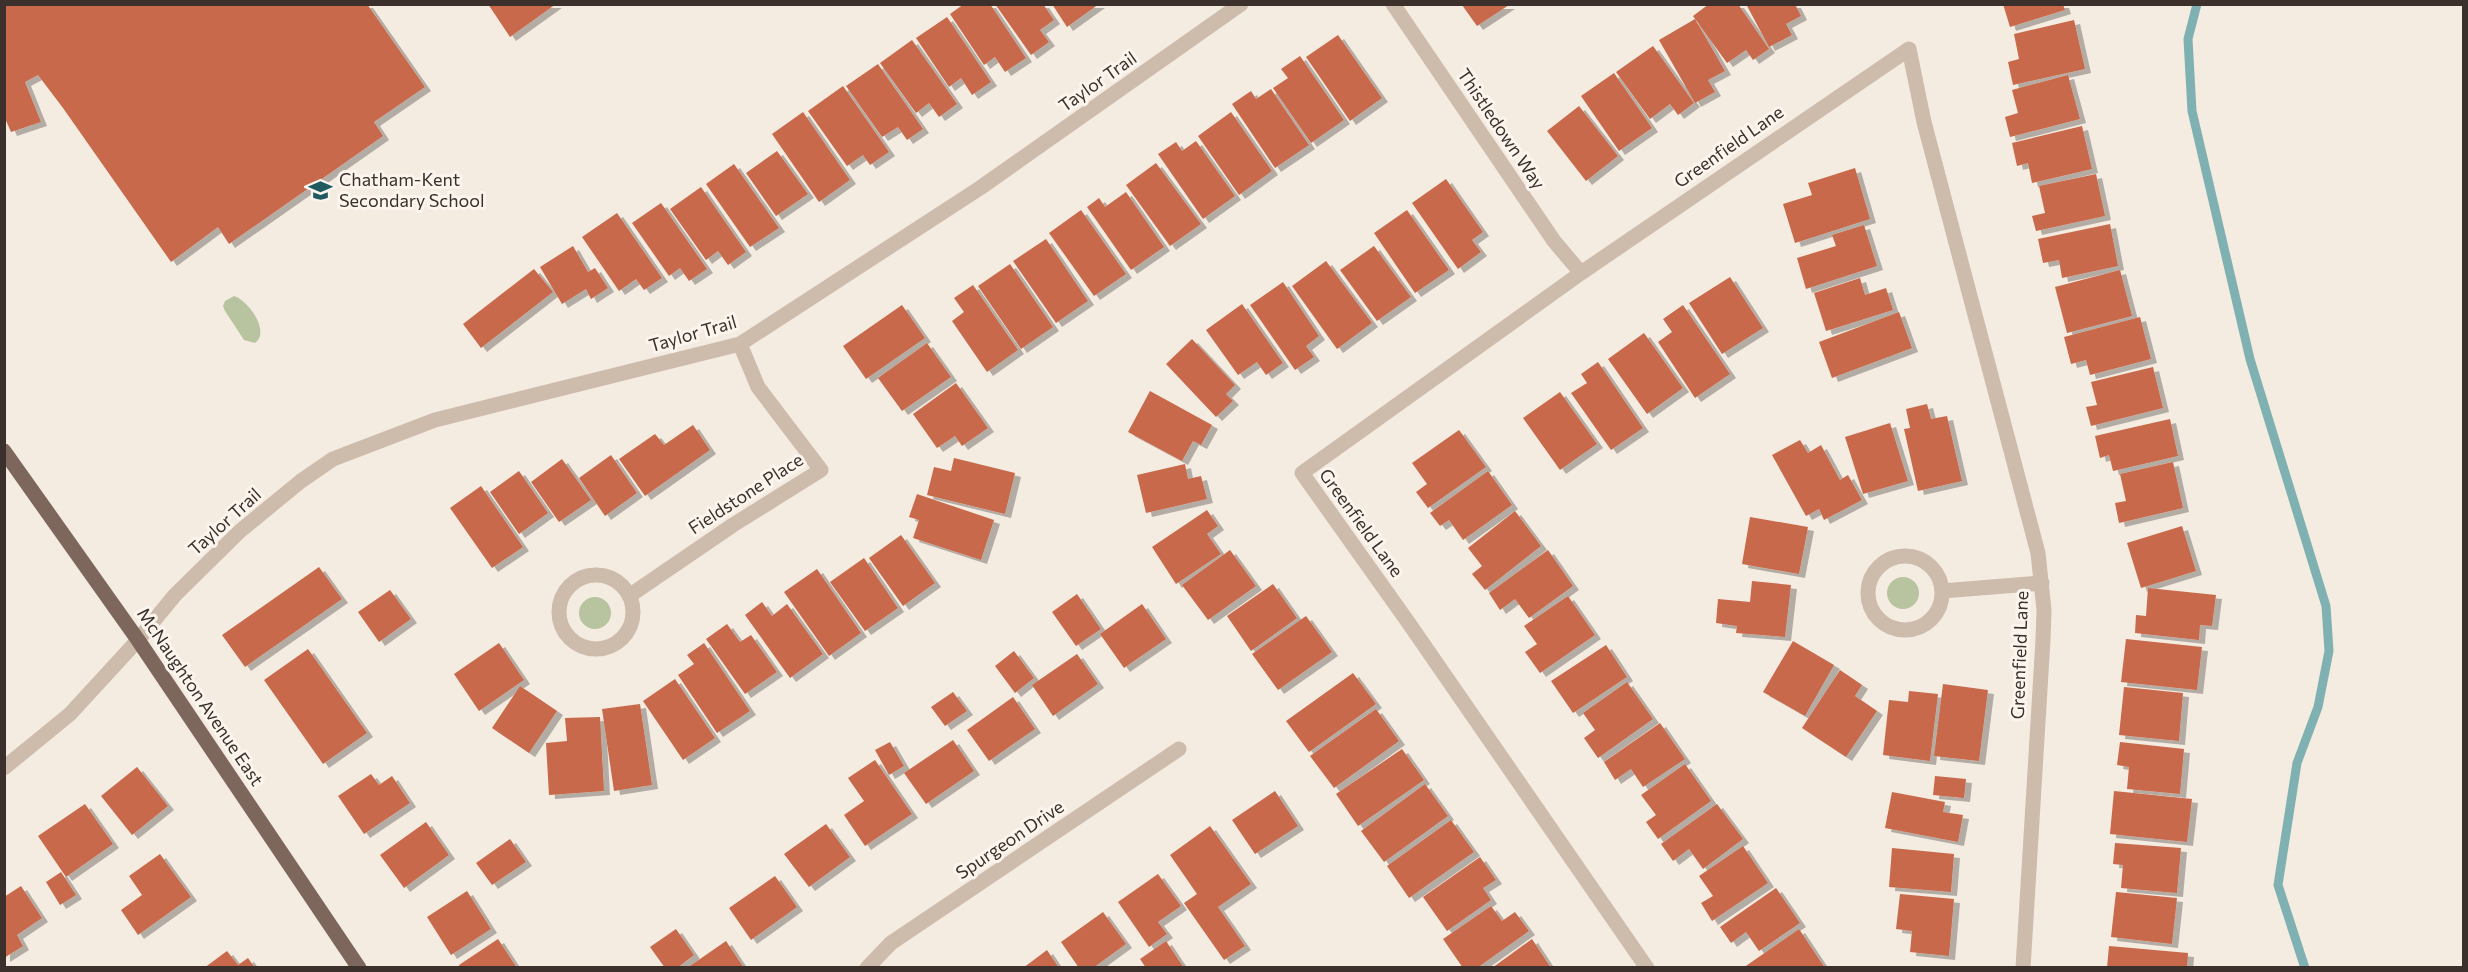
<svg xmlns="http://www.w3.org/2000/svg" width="2468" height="972" viewBox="0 0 2468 972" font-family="Commissioner,sans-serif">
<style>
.green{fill:#b8c4a0}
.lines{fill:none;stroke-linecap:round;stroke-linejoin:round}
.stream{stroke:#7fb0b2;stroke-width:9}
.building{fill:#c8694b;filter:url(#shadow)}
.minor{stroke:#cdbbac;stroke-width:15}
.major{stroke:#7d675c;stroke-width:15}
.labels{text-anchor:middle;stroke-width:6;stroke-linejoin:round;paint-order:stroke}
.street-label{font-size:18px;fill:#3b302b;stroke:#fbf5ee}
.poi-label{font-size:18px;fill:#3b302b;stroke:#fbf5ee;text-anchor:start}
</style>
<defs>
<filter id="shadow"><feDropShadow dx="6" dy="4" stdDeviation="0" flood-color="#0004"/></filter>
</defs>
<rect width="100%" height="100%" fill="#f4ebe1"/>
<path class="green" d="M234,296C248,300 271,332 255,343L244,340L225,311L223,306L225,301Z
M1887 593a16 16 0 1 1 32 0a16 16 0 1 1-32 0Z
M579 613a16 16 0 1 1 32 0a16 16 0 1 1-32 0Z"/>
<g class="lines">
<path class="stream" d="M2197,4L2188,39L2192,111L2250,359L2326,606L2329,651L2318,707L2297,763L2278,885L2305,968"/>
</g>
<path class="building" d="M4,4H367L425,87L374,122L383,136L229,244L218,227L171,262L63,108L38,75L25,82L41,122L11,132L4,116Z
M488,4H556L510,37Z
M964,4H990L1026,58L1005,72L995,57L984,65L950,14Z
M995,4H1043L1054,20L1040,30L1049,42L1031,55Z
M1052,4H1099L1067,27Z
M1709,4H1738L1769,49L1753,60L1746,50L1727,63L1693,16Z
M1746,4H1795L1801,16L1786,24L1792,35L1769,47Z
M2003,4H2063L2065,10L2010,27Z
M1462,5H1509L1477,26Z
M947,17L991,82L972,95L961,78L949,87L916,38Z
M1695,19L1725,71L1708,80L1715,92L1695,103L1659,40Z
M2074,20L2085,69L2013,85L2008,62L2019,59L2014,34Z
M1338,35L1382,98L1350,121L1306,57Z
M912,40L957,104L939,117L929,103L916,113L880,63Z
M1653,46L1694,103L1678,115L1670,104L1650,119L1616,72Z
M1300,56L1344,120L1311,143L1273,88L1288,78L1281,69Z
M878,64L923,129L907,140L898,127L882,137L846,86Z
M1614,73L1652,128L1619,151L1581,96Z
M2068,75L2080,119L2010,137L2005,117L2018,113L2012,90Z
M843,86L889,152L870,165L863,155L847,166L808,111Z
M1271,89L1309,145L1275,168L1232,104L1251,91L1256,99Z
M1579,106L1618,156L1586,181L1547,131Z
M803,112L850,180L819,202L772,134Z
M1231,112L1272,171L1239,195L1198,136Z
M2082,126L2092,169L2032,183L2028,163L2017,166L2012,143Z
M1196,141L1235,196L1203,219L1158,154L1176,142L1182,151Z
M777,151L808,194L776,216L746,173Z
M1156,163L1201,224L1170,246L1126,185Z
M734,164L779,228L750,247L706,184Z
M1855,168L1870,219L1795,243L1783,204L1812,195L1808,183Z
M2096,174L2105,216L2036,231L2032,216L2045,213L2039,186Z
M1446,179L1483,232L1472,240L1481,252L1458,269L1412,203Z
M701,187L746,252L728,265L718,251L706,260L670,209Z
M1126,192L1164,247L1131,270L1087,207L1099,198L1105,207Z
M661,203L707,269L689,281L680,268L669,276L632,223Z
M1081,210L1126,274L1094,296L1049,233Z
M1407,210L1449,270L1415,293L1374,233Z
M617,213L662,278L644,290L636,279L619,291L582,237Z
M2110,224L2118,266L2062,278L2059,260L2043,263L2038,239Z
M1864,225L1877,266L1806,289L1797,258L1836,246L1832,235Z
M1046,239L1088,301L1056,323L1013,261Z
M573,246L588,272L595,268L608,288L591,299L586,289L562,304L540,267Z
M1374,246L1411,297L1377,321L1340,270Z
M1326,261L1372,323L1337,349L1292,286Z
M1010,264L1053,327L1021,349L978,286Z
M534,269L553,292L481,348L463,324Z
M2120,270L2132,316L2067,333L2055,287Z
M1730,277L1763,328L1722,354L1689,303Z
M1860,278L1865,295L1886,288L1893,310L1826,331L1814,293Z
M1283,282L1319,336L1306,346L1314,357L1295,370L1250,305Z
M973,285L1018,350L987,372L952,321L964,312L954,298Z
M1242,304L1283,363L1266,375L1257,362L1238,375L1206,330Z
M902,305L925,338L866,379L843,346Z
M1683,305L1730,374L1695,398L1658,342L1672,332L1663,319Z
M1899,312L1912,348L1832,378L1819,342Z
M2140,317L2151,359L2090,375L2086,360L2071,364L2064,337Z
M1644,333L1683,388L1647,414L1608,359Z
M1192,339L1235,385L1226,394L1233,401L1216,417L1166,364Z
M927,343L951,377L902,411L878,378Z
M1598,362L1643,428L1611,450L1571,393L1587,383L1581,374Z
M2153,367L2163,408L2091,426L2086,407L2097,405L2091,382Z
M956,383L988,428L962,446L955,436L937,448L913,414Z
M1150,391L1212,425L1201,445L1193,441L1182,461L1128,432Z
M1560,392L1597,444L1560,470L1523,418Z
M1927,404L1931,419L1947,416L1962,481L1918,491L1904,429L1910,428L1906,409Z
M2170,419L2178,456L2113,471L2109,455L2100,458L2095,436Z
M1890,423L1908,481L1863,494L1845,437Z
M693,425L710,450L645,496L619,459L655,434L664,445Z
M1459,430L1486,467L1428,508L1416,492L1427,484L1412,463Z
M1800,440L1808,453L1821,445L1840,480L1848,475L1862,500L1824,520L1819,509L1806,516L1772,455Z
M611,455L637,493L605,516L579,478Z
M954,458L1015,473L1005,514L927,495L934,467L951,471Z
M562,459L591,500L559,522L531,482Z
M2173,462L2183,508L2119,523L2115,503L2126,501L2120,474Z
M1185,464L1188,479L1201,476L1207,499L1146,513L1137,475Z
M519,471L548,513L519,534L490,492Z
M1488,471L1512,505L1463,540L1449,520L1440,526L1430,513Z
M481,486L523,547L492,568L450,508Z
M917,494L994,520L981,560L913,538L919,520L909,517Z
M1207,510L1218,526L1207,534L1221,554L1176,584L1152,547Z
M1515,511L1541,546L1485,590L1472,574L1482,566L1468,548Z
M1750,517L1808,527L1799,574L1742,564Z
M2182,526L2196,571L2141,588L2127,543Z
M901,535L935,583L903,606L869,558Z
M1230,550L1256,586L1208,620L1182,585Z
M1548,550L1573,586L1529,618L1515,599L1500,610L1489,593Z
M864,558L898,608L865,631L830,582Z
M319,567L342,599L245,667L222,635Z
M817,569L861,633L829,656L784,592Z
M1752,581L1791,585L1785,637L1736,633L1737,626L1716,623L1718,599L1750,602Z
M1273,584L1297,618L1251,651L1227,616Z
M2148,588L2216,595L2212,626L2200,625L2199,640L2135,633L2136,615L2146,616Z
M390,590L411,619L379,642L358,612Z
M1077,594L1101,629L1076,646L1052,612Z
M1568,596L1595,635L1540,673L1525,652L1537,644L1524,626Z
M762,602L772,616L787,604L823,654L790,678L745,615Z
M1142,604L1166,639L1124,668L1100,634Z
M1306,616L1332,652L1278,690L1252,654Z
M727,624L740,642L751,635L777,672L745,694L706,639Z
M2126,639L2202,647L2197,690L2121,682Z
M1793,641L1834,665L1805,716L1763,692Z
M499,643L524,680L479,711L454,674Z
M704,643L750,711L717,733L678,675L694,664L687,655Z
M1606,645L1627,677L1573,713L1551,681Z
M308,649L367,733L323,764L264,680Z
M1014,651L1034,678L1015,693L995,666Z
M1077,654L1098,684L1053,716L1032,685Z
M1840,670L1862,685L1855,696L1877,711L1846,757L1802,728Z
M1353,673L1376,704L1309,752L1286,721Z
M675,679L715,738L683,760L643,701Z
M1627,682L1653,719L1598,758L1584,738L1595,730L1583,713Z
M1943,684L1988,690L1979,761L1934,756Z
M520,686L557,711L529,753L492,728Z
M2124,687L2183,693L2179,741L2119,735Z
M1909,691L1938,694L1930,761L1883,755L1889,700L1908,702Z
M953,692L967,711L945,726L931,707Z
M1013,697L1035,729L989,761L967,730Z
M640,704L652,785L614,791L602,709Z
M1376,709L1399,741L1334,788L1310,756Z
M600,717L604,791L549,795L546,743L567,741L565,718Z
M1660,723L1685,759L1643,787L1631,769L1615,780L1604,762Z
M953,740L974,771L926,804L904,773Z
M890,742L904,766L889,775L875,750Z
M2120,742L2184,749L2180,794L2127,789L2129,767L2117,765Z
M1402,749L1424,780L1358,826L1336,794Z
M875,760L912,814L865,846L844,815L864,801L848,778Z
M1685,764L1711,801L1658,839L1646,822L1656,815L1641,795Z
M137,767L168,806L132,835L101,796Z
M371,774L379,785L392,776L410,803L364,834L338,796Z
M1935,776L1966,779L1964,798L1933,795Z
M1425,784L1448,816L1384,862L1361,831Z
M1275,791L1298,826L1255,854L1232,820Z
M2114,791L2192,799L2187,842L2110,834Z
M1892,792L1945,802L1943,812L1963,815L1958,842L1885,828Z
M85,804L113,844L66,877L38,836Z
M1717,804L1743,839L1703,869L1689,849L1673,861L1661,844Z
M1451,820L1474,852L1409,898L1387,866Z
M426,822L449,855L404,888L380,855Z
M826,824L850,857L809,887L784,854Z
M1210,826L1251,884L1218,907L1245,946L1224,960L1184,903L1197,894L1170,855Z
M510,839L526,862L492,885L476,863Z
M2115,843L2181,848L2177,893L2121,888L2123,865L2113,864Z
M1743,846L1768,883L1712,921L1701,903L1713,896L1699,876Z
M1892,848L1954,854L1951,892L1889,887Z
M160,854L191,897L138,935L121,910L142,895L129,876Z
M1480,857L1496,880L1483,888L1491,900L1447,931L1423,897Z
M61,872L76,895L60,905L46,882Z
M1158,874L1181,906L1158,922L1167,934L1149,947L1118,902Z
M775,876L797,907L751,940L729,908Z
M21,886L42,918L17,935L23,946L4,958V897Z
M1776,888L1800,923L1759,951L1746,932L1731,943L1720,927Z
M467,891L491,929L451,955L427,917Z
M2116,892L2177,898L2172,944L2111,937Z
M1900,894L1954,899L1949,956L1910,952L1912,931L1896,929Z
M1491,906L1502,921L1515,912L1529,931L1477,968H1463L1443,939Z
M1103,912L1126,944L1093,968H1079L1061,942Z
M676,929L694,955L677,968H665L650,947Z
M1799,929L1825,968H1743Z
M498,939L517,968H460L459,965Z
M1532,939L1551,968H1492Z
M726,941L744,968H687Z
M1166,941L1184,968H1146L1140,959Z
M2109,946L2188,953L2187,968H2107Z
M1047,950L1059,968H1023Z
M227,951L238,965L248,958L255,968H204Z"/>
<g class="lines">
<path class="minor" d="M1393,4L1554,241L1581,273
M1868 593a37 37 0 1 1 74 0a37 37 0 1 1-74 0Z
M559 612a37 37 0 1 1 74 0a37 37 0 1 1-74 0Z
M1942,591L2042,583
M629,596L733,525L821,470L758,387L740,344
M4,768L70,714L138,640L175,595L240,531L301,481L333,459L435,420L740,344L980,188L1241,4
M867,968L891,943L1179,749
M1647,968L1408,622L1302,473L1581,273L1909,49L1924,122L2038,553L2044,610L2043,640L2023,968"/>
<path class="major" d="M4,451L138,640L359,968"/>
</g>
<defs>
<symbol id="school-bare" viewBox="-9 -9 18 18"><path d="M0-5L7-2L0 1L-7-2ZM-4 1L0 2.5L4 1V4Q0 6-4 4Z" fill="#1f5a5e" stroke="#fbf5ee" stroke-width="2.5" paint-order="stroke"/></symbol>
</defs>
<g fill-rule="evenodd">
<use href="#school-bare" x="304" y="174" width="33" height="33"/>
</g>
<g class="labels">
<g class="street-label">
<text transform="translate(1098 82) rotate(-35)" y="6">Taylor Trail</text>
<text transform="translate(1501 129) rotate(56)" y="6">Thistledown Way</text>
<text transform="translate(1729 147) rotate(-35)" y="6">Greenfield Lane</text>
<text transform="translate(693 334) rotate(-16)" y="6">Taylor Trail</text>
<text transform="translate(746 494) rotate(-33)" y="6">Fieldstone Place</text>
<text transform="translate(225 522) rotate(-42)" y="6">Taylor Trail</text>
<text transform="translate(1361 523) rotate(54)" y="6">Greenfield Lane</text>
<text transform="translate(2020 655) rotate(-88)" y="6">Greenfield Lane</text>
<text transform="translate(200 697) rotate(56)" y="6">McNaughton Avenue East</text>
<text transform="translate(1010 840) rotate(-34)" y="6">Spurgeon Drive</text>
</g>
<g class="poi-label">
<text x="339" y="186">Chatham-Kent<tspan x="339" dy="21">Secondary School</tspan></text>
</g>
</g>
<rect width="2468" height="972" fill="none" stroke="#3b302b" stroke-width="12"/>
</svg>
